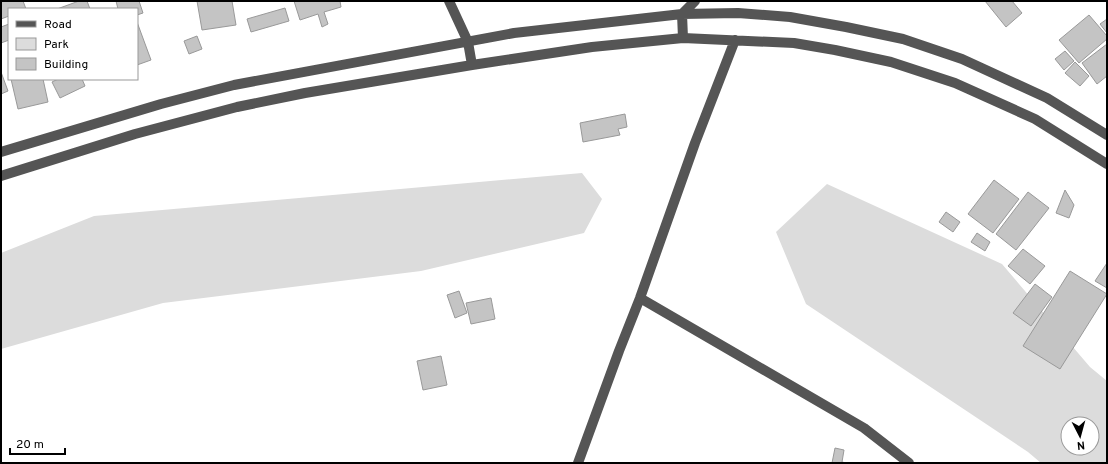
<svg xmlns="http://www.w3.org/2000/svg" width="1108" height="464" viewBox="0 0 1108 464" font-family="Overpass,sans-serif">
<style>
.green{fill:#dcdcdc;fill-rule:evenodd}
.building{fill:#c4c4c4;stroke:#999}
.lines{fill:none;stroke-linecap:round;stroke-linejoin:round}
.minor{stroke:#555;stroke-width:10}
</style>
<rect width="100%" height="100%" fill="#fff"/>
<path class="green" d="M582,173L602,199L584,233L421,271L163,303L1,349V253L94,216Z
M827,184L1002,264L1090,367L1107,381V463H1041L1028,452L806,304L776,232ZM1068,424H1092V448H1068Z"/>
<path class="building" d="M1,1H23L26,9H9V16L1,19Z
M79,1H87L90,9H57Z
M116,1H139L143,13L137,15V9H118Z
M197,1H232L236,25L202,30Z
M294,1H340L341,7L324,12L328,24L322,27L318,14L300,20Z
M985,1H1012L1022,13L1006,27Z
M285,8L289,21L251,32L247,19Z
M1089,15L1107,36V39L1079,63L1059,40Z
M1107,19V33L1100,24Z
M137,22L151,60L137,65Z
M9,24V40L1,43V27Z
M197,36L202,49L189,54L184,41Z
M1107,44V76L1097,84L1082,63Z
M1065,51L1074,61L1064,70L1055,59Z
M1075,62L1089,76L1080,86L1065,73Z
M1,72L8,91L1,94Z
M11,79H43L48,102L18,109Z
M58,79H82L85,86L60,98L52,82Z
M625,114L627,127L618,129L620,135L583,142L580,123Z
M994,180L1019,199L993,233L968,214Z
M1065,190L1074,205L1069,218L1056,213Z
M1028,192L1049,208L1016,250L996,234Z
M946,212L960,222L953,232L939,222Z
M977,233L990,242L985,251L971,242Z
M1023,249L1045,266L1030,284L1008,266Z
M1107,263V288L1095,281Z
M1070,271L1107,294L1060,369L1023,346Z
M1035,284L1052,297L1031,326L1013,313Z
M459,291L467,313L455,318L447,295Z
M491,298L495,319L471,324L466,303Z
M441,356L447,385L423,390L417,361Z
M835,448L844,450L842,462L846,463H832Z"/>
<g class="lines">
<path class="minor" d="M449,1L468,42L472,65
M683,38L682,14L695,1
M1,152L161,104L234,85L514,33L682,14L738,13L790,17L846,27L903,39L962,59L1047,98L1107,135
M1,176L135,134L237,107L305,93L472,65L592,47L683,38L794,43L835,50L891,62L955,83L1035,119L1107,164
M640,298L864,428L909,463
M578,463L619,351L640,298L695,143L735,40"/>
</g>
<rect width="1108" height="464" fill="none" stroke="#000000" stroke-width="4"/>
<rect x="8" y="8" width="130" height="72" fill="#ffffff" stroke="#999999"/>
<rect x="16" y="21" width="20" height="6" fill="#555555" stroke="#999999"/>
<text x="44" y="28" font-size="12" fill="#000000">Road</text>
<rect x="16" y="38" width="20" height="12" fill="#dcdcdc" stroke="#999999"/>
<text x="44" y="48" font-size="12" fill="#000000">Park</text>
<rect x="16" y="58" width="20" height="12" fill="#c4c4c4" stroke="#999999"/>
<text x="44" y="68" font-size="12" fill="#000000">Building</text>
<g transform="translate(1080 436) rotate(174)"><circle r="19" fill="#ffffff" stroke="#999999"/>
<path d="M0-3L7 15L0 10L-7 15Z" fill="#000000"/>
<text y="-6" font-size="11" font-weight="bold" text-anchor="middle" fill="#000000">N</text>
</g>
<path d="M10 448v6h55v-6" fill="none" stroke="#000000" stroke-width="2"/>
<text x="16" y="448" font-size="12" fill="#000000" stroke="#ffffff" stroke-width="3" paint-order="stroke">20 m</text>
</svg>
